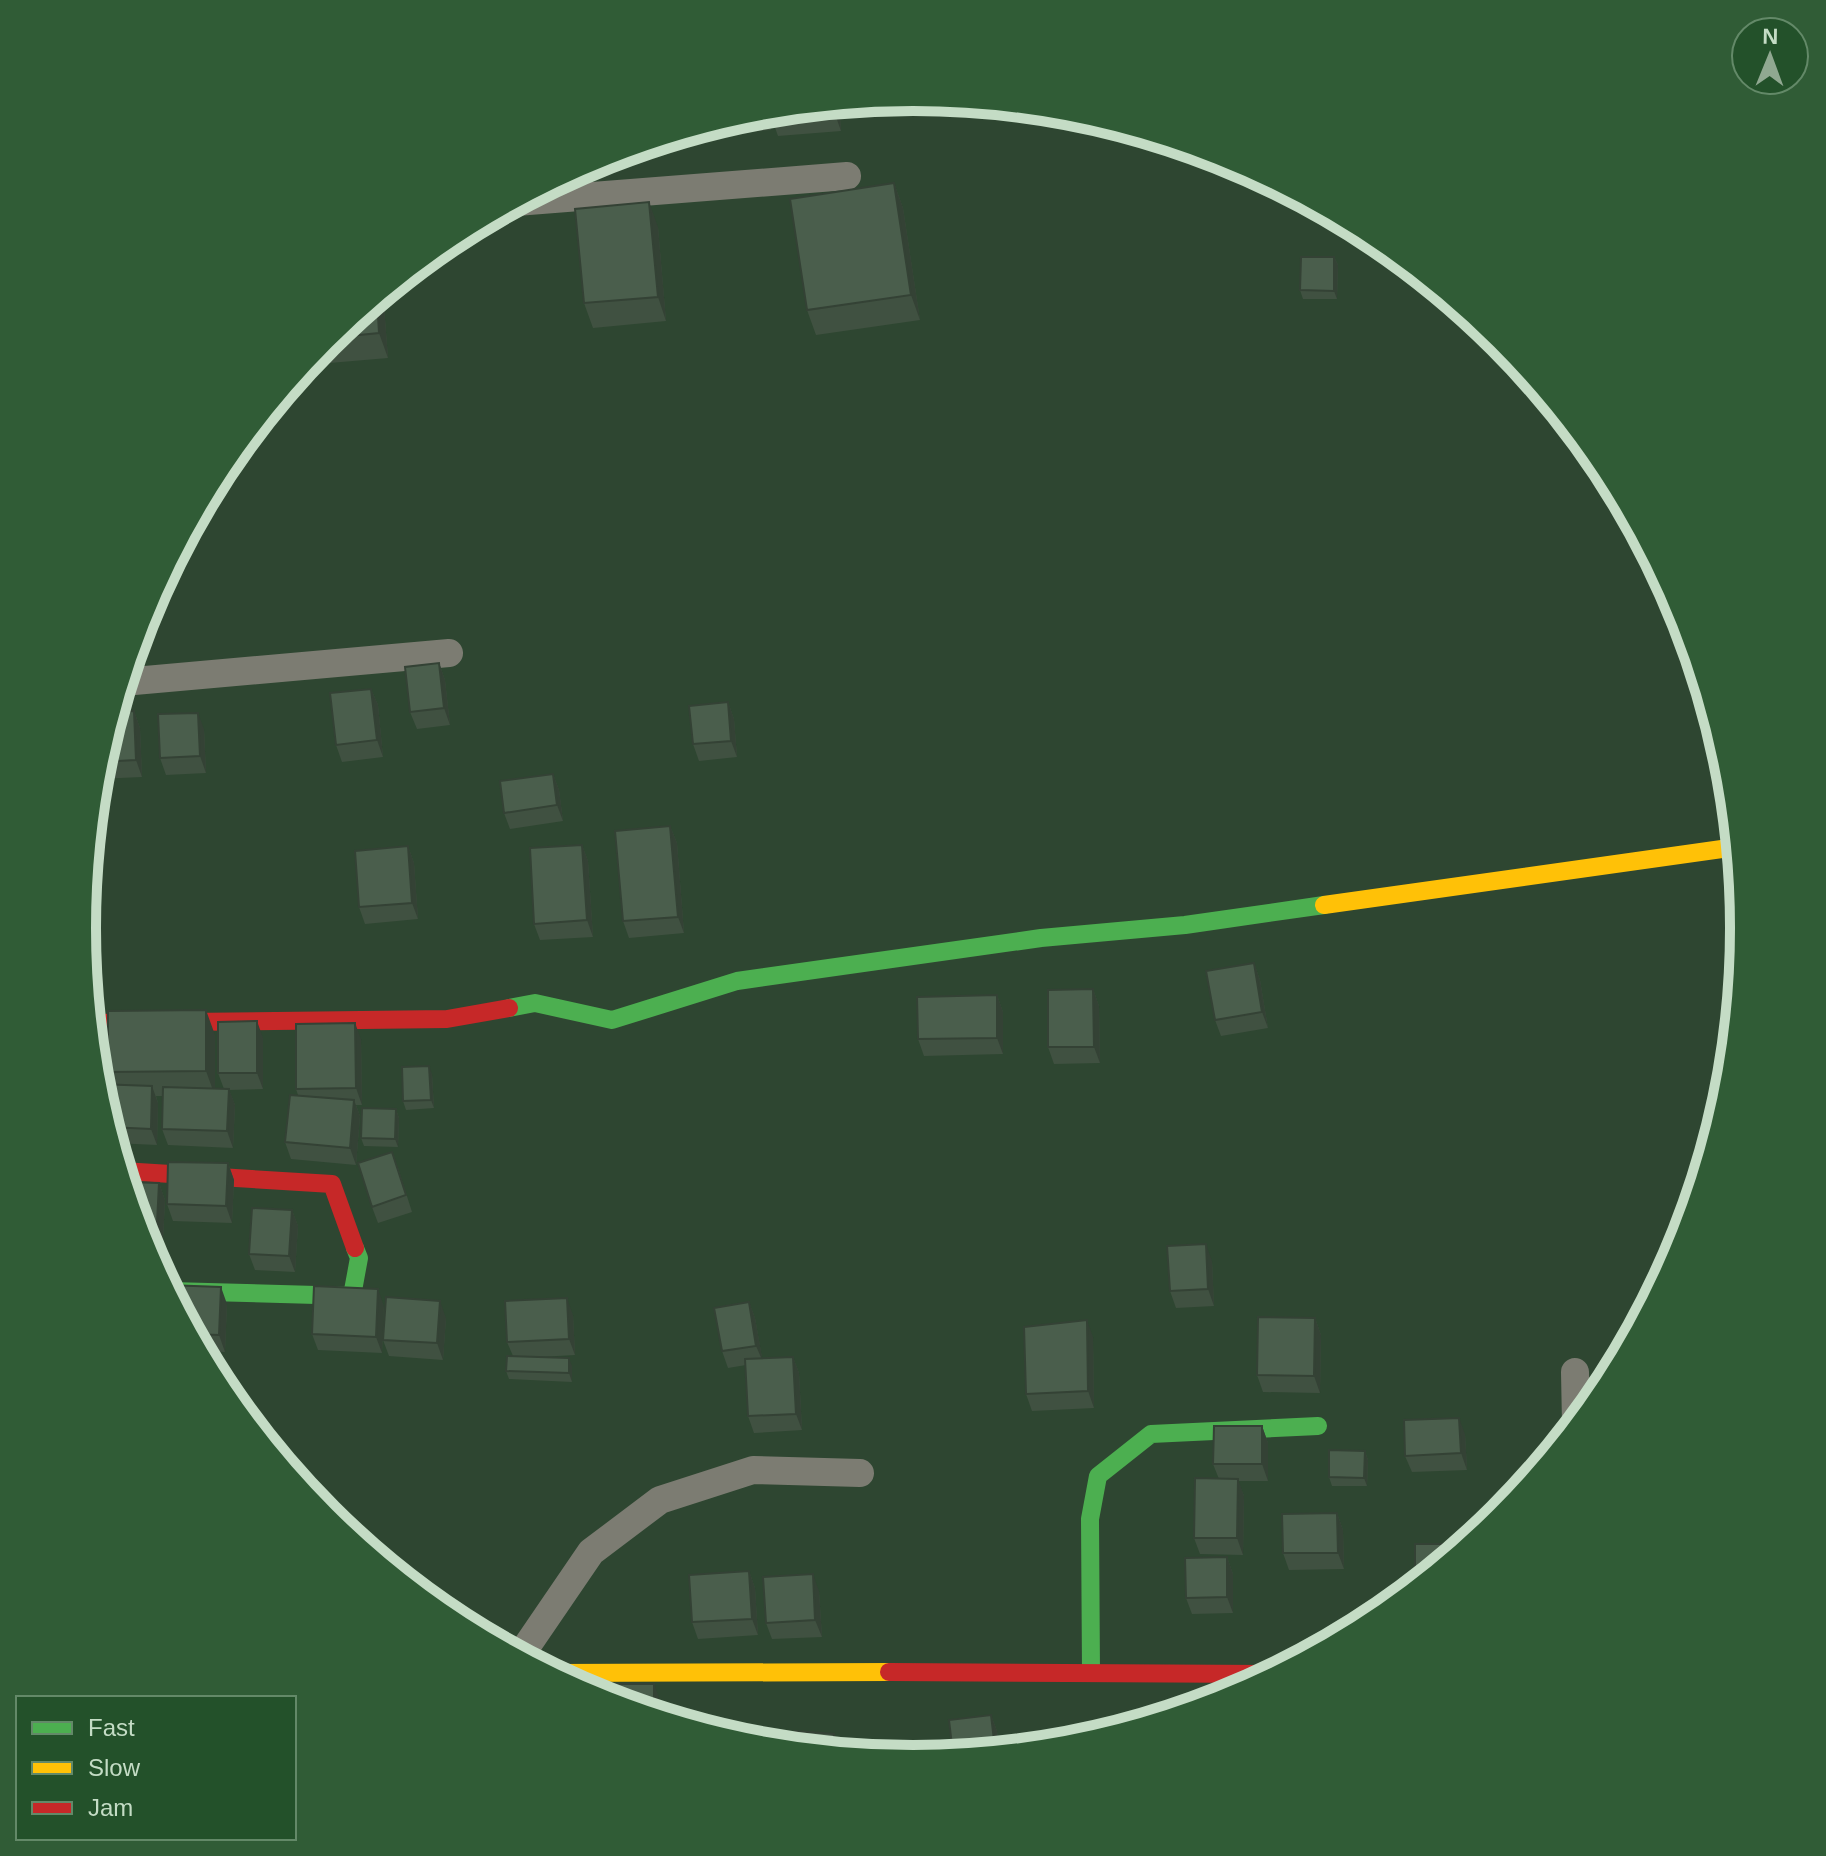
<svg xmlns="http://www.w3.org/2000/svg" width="1826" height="1856" viewBox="0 0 1826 1856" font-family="Helvetica,sans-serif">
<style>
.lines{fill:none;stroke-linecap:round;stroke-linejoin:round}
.street{stroke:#7c7c72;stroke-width:28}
.fast{stroke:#4caf50;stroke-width:18}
.slow{stroke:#ffc107;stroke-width:18}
.jam{stroke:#c62828;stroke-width:18}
.wall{fill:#405141}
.shaded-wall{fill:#344235}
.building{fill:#4a5e4c;stroke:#344235;stroke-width:2}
.rim{fill:none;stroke:#c4dcc5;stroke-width:10}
</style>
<rect width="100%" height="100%" fill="#2e4631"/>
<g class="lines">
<path class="street" d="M516,202L847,176
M123,682L449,653
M1575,1372L1576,1424
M520,1656L591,1552L660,1500L753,1470L860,1473"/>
<path class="fast" d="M509,1008L535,1003L612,1020L737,981L1041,938L1185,925L1324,905
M170,1291L352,1296L359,1258L355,1248
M1091,1672L1090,1519L1098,1476L1151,1434L1318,1426"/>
<path class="slow" d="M1324,905L1736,847
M553,1673L889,1672"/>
<path class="jam" d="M91,1023L447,1019L509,1008
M122,1171L332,1184L355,1248
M889,1672L1271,1674"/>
</g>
<path class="wall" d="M839,104L841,131L778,136L772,119Z
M769,111L771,130L720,133L716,124L751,113Z
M691,131L692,140L651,143Z
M894,183L903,208L920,320L816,335L807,310Z
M658,227L666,321L593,328L584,303Z
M1334,257L1338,265L1337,299H1303L1300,290Z
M383,293L388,358L306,365L326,340Z
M439,663L445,680L450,725L417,729L410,712Z
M371,689L378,705L383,757L342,762L336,745Z
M728,702L734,719L737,757L699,761L693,744Z
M134,711L140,728L142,777L97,779L98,765L114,712Z
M204,729L206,773L166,775L160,758Z
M553,774L559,790L563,821L510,829L504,813Z
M670,826L677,843L684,933L629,938L623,921Z
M582,845L588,861L593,937L540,940L534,924Z
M408,846L414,863L418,919L365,924L359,907Z
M1254,963L1260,980L1268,1028L1221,1036L1215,1020Z
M1093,989L1099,1006L1100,1063L1054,1064L1048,1047Z
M997,995L1003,1012V1054L924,1056L918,1039Z
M215,1035V1088L224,1089L218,1073L263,1038V1089L229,1090L235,1105L233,1148L168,1145L162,1129L163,1096H156L158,1103L157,1145L114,1143L98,1090L113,1085L108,1072Z
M361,1039L362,1105H356L360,1116L356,1165L291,1159L285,1142L298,1095L296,1089Z
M432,1074L434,1108L406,1110L403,1101Z
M396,1109L399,1118L398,1147L364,1146L361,1138Z
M228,1163L234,1180L232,1223L173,1221L167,1204Z
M398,1168L412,1212L378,1223L372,1207Z
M126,1182L159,1183L165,1200L162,1259H152L145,1246Z
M292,1210L298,1226L295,1272L255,1270L249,1254Z
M1212,1261L1214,1306L1176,1308L1170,1291Z
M166,1285L227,1304L225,1352L201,1351Z
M749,1302L755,1318L762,1358L793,1357L799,1373L802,1430L754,1433L748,1416L746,1365L728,1368L722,1351Z
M384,1306L382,1353L318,1350L312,1334Z
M573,1315L575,1355L540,1357L572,1366V1382L509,1379L506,1371L513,1356L507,1342Z
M446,1318L443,1360L389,1356L383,1340Z
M1315,1318L1321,1335L1320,1393L1263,1392L1257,1375Z
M1093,1337L1094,1408L1032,1411L1026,1394Z
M1262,1426L1268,1443V1481H1238L1244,1496L1243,1555L1200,1554L1194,1538L1219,1479L1213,1464Z
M1465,1434L1467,1470L1412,1472L1405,1456Z
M1365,1451L1368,1460L1367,1486H1332L1329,1477Z
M1337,1513L1343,1530L1344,1569L1289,1570L1283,1553Z
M1227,1557L1233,1574V1613L1192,1614L1186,1598Z
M749,1571L755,1588L758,1635L698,1639L692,1622Z
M819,1591L822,1637L772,1639L766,1623Z
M991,1715L997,1731L999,1750L954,1755L949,1720Z"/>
<path class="shaded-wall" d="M839,104L841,131L835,114L834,105Z
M769,111L771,130L765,113V112Z
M894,183L903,208L920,320L911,295Z
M649,202L658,227L666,321L658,297Z
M1334,257L1338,265L1337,299L1334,291Z
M383,293L388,358L379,333L377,298Z
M439,663L445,680L450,725L444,708Z
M371,689L378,705L383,757L377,740Z
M728,702L734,719L737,757L731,741Z
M134,711L140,728L142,777L136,760Z
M198,713L204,729L206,773L200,756Z
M553,774L559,790L563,821L557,805Z
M670,826L677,843L684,933L678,917Z
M582,845L588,861L593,937L587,920Z
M408,846L414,863L418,919L412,903Z
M1254,963L1260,980L1268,1028L1262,1012Z
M1093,989L1099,1006L1100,1063L1094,1047Z
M997,995L1003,1012V1054L997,1038Z
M206,1010L215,1035V1096L206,1071Z
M257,1021L263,1038V1089L257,1073Z
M355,1023L361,1039L362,1105L356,1088Z
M429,1066L432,1074L434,1108L431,1100Z
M152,1086L158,1103L157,1145L151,1129Z
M229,1089L235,1105L233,1148L227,1131Z
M354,1100L360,1116L356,1165L350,1148Z
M396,1109L399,1118L398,1147L395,1139Z
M228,1163L234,1180L232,1223L226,1206Z
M159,1183L165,1200L162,1259L156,1243Z
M292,1210L298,1226L295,1272L289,1256Z
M1206,1244L1212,1261L1214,1306L1208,1289Z
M221,1287L227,1304L225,1352L219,1335Z
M378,1289L384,1306L382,1353L376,1337Z
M567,1298L573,1315L575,1355L569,1339Z
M440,1301L446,1318L443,1360L437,1343Z
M749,1302L755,1318L763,1362L756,1346Z
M1315,1318L1321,1335L1320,1393L1314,1376Z
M1087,1320L1093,1337L1094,1408L1088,1391Z
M793,1357L799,1373L802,1430L796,1414Z
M569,1358L572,1366V1382L569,1373Z
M1459,1418L1465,1434L1467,1470L1461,1453Z
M1262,1426L1268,1443V1481L1262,1464Z
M1365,1451L1368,1460L1367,1486L1364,1478Z
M1238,1479L1244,1496L1243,1555L1237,1538Z
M1337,1513L1343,1530L1344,1569L1338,1553Z
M1449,1544L1453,1555L1448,1558Z
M1227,1557L1233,1574V1613L1227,1597Z
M749,1571L755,1588L758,1635L752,1619Z
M813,1574L819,1591L822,1637L815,1620Z
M654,1684L660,1700V1715L654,1714Z
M991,1715L997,1731L999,1750L996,1751L995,1749Z
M834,1734L840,1750V1752L833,1751Z"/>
<path class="building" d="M834,105L835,114L772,119L771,111Z
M894,183L911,295L807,310L790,199Z
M649,202L658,297L584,303L575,209Z
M1301,257H1334V291L1300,290Z
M377,298L379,333L329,338Z
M439,663L444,708L410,712L405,667Z
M371,689L377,740L336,745L330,693Z
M728,702L731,741L693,744L689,706Z
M134,711L136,760L99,762L114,712Z
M198,713L200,756L160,758L158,714Z
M553,774L557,805L504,813L500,781Z
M670,826L678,917L623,921L615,831Z
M582,845L587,920L534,924L530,848Z
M408,846L412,903L359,907L355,851Z
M1254,963L1262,1012L1215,1020L1206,971Z
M1093,989L1094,1047H1048V990Z
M997,995V1038L918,1039L917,997Z
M206,1010V1071L108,1072V1011Z
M257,1021V1073H218V1022Z
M355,1023L356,1088L296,1089V1024Z
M429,1066L431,1100L403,1101L402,1067Z
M97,1084L152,1086L151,1129L109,1127Z
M163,1087L229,1089L227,1131L162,1129Z
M290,1095L354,1100L350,1148L285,1142Z
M362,1108L396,1109L395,1139L361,1138Z
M392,1152L406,1195L372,1207L358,1163Z
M168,1162L228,1163L226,1206L167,1204Z
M126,1182L159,1183L156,1243L144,1242Z
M252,1208L292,1210L289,1256L249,1254Z
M1670,1226H1687L1681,1246L1669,1268Z
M1206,1244L1208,1289L1170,1291L1167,1246Z
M166,1285L221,1287L219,1335L192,1334Z
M314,1286L378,1289L376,1337L312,1334Z
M386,1297L440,1301L437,1343L383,1340Z
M567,1298L569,1339L507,1342L505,1301Z
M749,1302L756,1346L722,1351L714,1308Z
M1258,1317L1315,1318L1314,1376L1257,1375Z
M1087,1320L1088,1391L1026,1394L1024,1327Z
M507,1356L569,1358V1373L506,1371Z
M793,1357L796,1414L748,1416L745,1359Z
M1459,1418L1461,1453L1405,1456L1404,1420Z
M1214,1426H1262V1464H1213Z
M1329,1450L1365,1451L1364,1478L1329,1477Z
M1195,1478L1238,1479L1237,1538H1194Z
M1337,1513L1338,1553H1283L1282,1514Z
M1415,1544H1449L1448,1558L1415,1586Z
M1227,1557V1597L1186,1598L1185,1558Z
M749,1571L752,1619L692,1622L689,1575Z
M813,1574L815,1620L766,1623L763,1577Z
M603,1684H654V1714L603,1698Z
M991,1715L995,1749L953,1754L949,1720Z
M795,1731L834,1734L833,1751L794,1747Z"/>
<path d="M0 0H1826V1856H0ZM96 928a817 817 0 1 1 1634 0a817 817 0 1 1-1634 0Z" fill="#305c36" fill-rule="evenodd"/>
<path class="rim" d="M96 928a817 817 0 1 1 1634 0a817 817 0 1 1-1634 0Z"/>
<rect x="16" y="1696" width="280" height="144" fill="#23512a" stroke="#638968" stroke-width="2"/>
<rect x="32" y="1722" width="40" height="12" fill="#4caf50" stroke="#638968" stroke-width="2"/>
<text x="88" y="1736" font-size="24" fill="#c4dcc5">Fast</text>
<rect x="32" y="1762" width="40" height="12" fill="#ffc107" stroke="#638968" stroke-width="2"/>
<text x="88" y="1776" font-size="24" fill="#c4dcc5">Slow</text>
<rect x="32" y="1802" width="40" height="12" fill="#c62828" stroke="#638968" stroke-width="2"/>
<text x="88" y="1816" font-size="24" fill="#c4dcc5">Jam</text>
<g transform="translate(1770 56) rotate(1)"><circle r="38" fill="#23512a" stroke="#638968" stroke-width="2"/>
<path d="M0-6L14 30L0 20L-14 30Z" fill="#90a891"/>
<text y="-12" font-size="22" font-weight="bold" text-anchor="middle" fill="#c4dcc5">N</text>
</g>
</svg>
